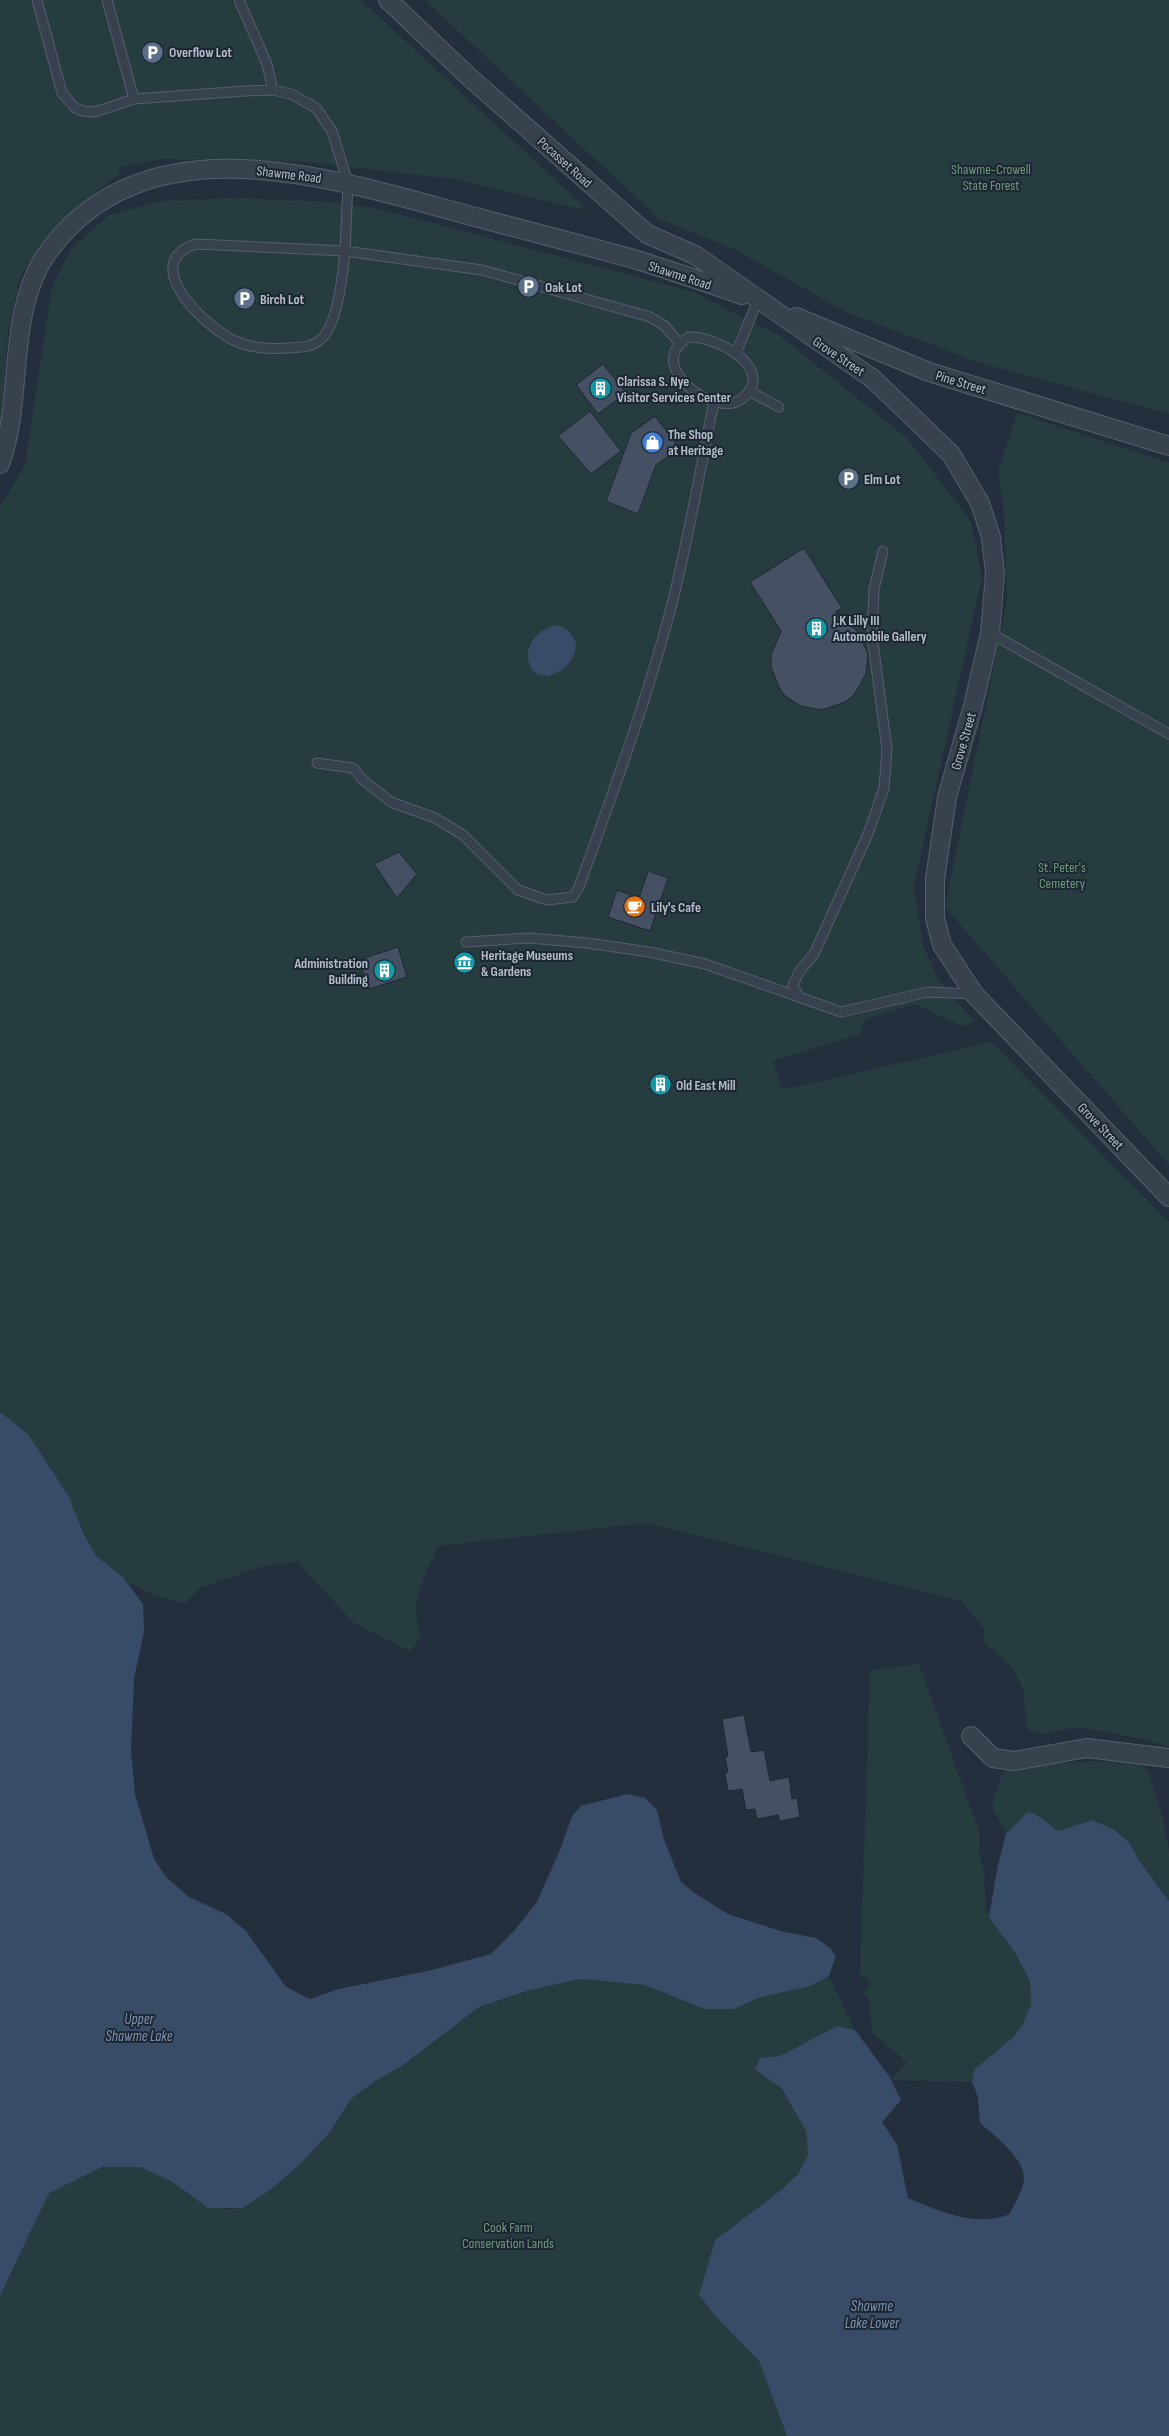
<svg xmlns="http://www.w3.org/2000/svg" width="1169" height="2436" viewBox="0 0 1169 2436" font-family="'Sofia Sans Condensed',sans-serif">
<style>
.green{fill:#263c3f}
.water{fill:#394c67}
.building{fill:#455162;stroke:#1f2835}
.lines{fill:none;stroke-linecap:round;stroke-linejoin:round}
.lane-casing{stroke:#565f6c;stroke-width:11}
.street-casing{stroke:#565f6c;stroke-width:20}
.lane{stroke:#38414e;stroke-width:9}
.street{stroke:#38414e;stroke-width:18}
.labels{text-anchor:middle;stroke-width:4;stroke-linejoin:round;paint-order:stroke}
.poi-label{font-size:14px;font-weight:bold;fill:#b4bcc9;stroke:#1d2633;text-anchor:start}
.street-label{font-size:14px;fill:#b4bcc9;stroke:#1d2633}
.park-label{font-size:14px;fill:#6b9a76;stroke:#1d2633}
.water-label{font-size:15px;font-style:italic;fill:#7c92b1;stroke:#1d2633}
</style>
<rect width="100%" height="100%" fill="#242f3e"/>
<path class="green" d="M0,0H361L589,211L453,179L308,162L162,159L121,167L118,175L73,210L25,269L19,282L8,333L0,434Z
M425,0H1169V414L977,362L846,312L732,248L659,219Z
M236,198L333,202L379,209L694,292L780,336L906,437L971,521L982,577L914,886L923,946L938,979L975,1022L962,1026L916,1004L866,1019L860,1034L773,1061L782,1090L991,1042L1169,1222V1747L1143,1739L1078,1727L1042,1734L1027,1729L1023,1688L1014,1670L983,1641L985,1630L961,1601L647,1523L438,1546C425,1579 408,1599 421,1635L411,1651L353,1622L297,1562L263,1566L200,1588L184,1604L154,1595L102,1569L10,1421L0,1412V507L25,465L52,286L71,249L109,215L162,201Z
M1017,413L1169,463V1165L945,907L1007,601L1004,511L998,471Z
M919,1664L979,1831V1852L984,1872L986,1911L1015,1953L1030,1981L1031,2004L1022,2026L1012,2038L975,2070L972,2082L891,2080L907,2062L872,2033L869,2000L862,1990L868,1989L871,1981L866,1978L860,1977L870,1670Z
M1029,1755L1060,1763L1106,1761L1137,1762L1148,1772L1162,1814L1169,1850V1901L1138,1859L1129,1842L1092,1820L1058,1831L1036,1814L1027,1812L1006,1834L992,1807C1000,1775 1000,1771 1029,1755Z
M829,1976L855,2030L837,2026L780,2056L760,2058L802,2122L806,2131L808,2155L798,2174L781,2190L715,2240L699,2295L716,2317L759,2361L787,2436H0V2296L49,2193L102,2167H140L172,2181L188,2195L224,2209L243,2208L273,2188L303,2161L330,2132L351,2099L375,2081L402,2066L479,2007L527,1991L580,1979L645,1985L704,2009H734L758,1998L811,1986Z"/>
<path class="water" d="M558,625C609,647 535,704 528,659C526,642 542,626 558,625Z
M0,1412L28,1434L69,1497L84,1535L96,1556L122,1576L143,1604L144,1631L134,1679L131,1750L135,1794L154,1859L166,1877L189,1897L226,1914L246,1931L286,1987L310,1999L339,1989L428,1971L491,1954L514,1931L537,1902L560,1850L572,1816L581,1806L627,1794L645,1798L657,1810L664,1840L681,1882L693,1892L728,1914L780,1931L816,1938L830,1948L836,1956L829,1976L811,1986L758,1998L734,2009H704L645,1985L580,1979L527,1991L479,2007L402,2066L375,2081L351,2099L330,2132L303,2161L273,2188L243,2208H208L171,2181L140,2167H102L49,2193L0,2296Z
M1027,1812L1036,1814L1058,1831L1092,1820L1113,1829L1129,1842L1138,1859L1169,1901V2436H787L759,2361L716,2317L699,2295L715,2240L781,2190L798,2174L808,2155L806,2131L782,2089L755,2069L760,2058L780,2056L837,2026L855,2030L889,2076L901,2100L882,2122L897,2145L908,2198C939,2211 976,2228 1010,2214C1014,2204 1020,2195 1023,2185C1030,2162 995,2136 980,2123L978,2097L972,2082L974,2070L1012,2038L1022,2026L1031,2004L1030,1981L1015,1953L989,1917L998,1865L1006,1834Z"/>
<path class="building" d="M603,364L626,393L598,414L576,385Z
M590,411L621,451L591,474L558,436Z
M655,416L679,448L656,465L638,514L606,501L631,433Z
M804,548L842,608L835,612L858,632L868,654L866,674L854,695L845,702L822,710L800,706L784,695L779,687L771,667V655L781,631L750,582Z
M399,852L417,874L397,898L374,864Z
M648,871L668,878L650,931L608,917L617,890L639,898Z
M398,947L407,977L369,989L359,960Z
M659,1072L673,1083L661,1097L647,1087Z
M744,1715L751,1752L764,1750L770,1781L789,1777L792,1799L797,1798L800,1817L780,1821L778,1815L757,1819L755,1809L746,1810L742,1789L728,1791L725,1773L728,1772L725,1757L728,1756L722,1719Z"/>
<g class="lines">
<defs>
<path id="lane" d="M37,0L62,93L75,108L83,111L95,112L134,99L245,91L273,90L291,94L316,108L332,131L348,183L345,251L482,270L650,317L665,326L679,343
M107,0L134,99
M239,0L267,64L273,90
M196,244L345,251C343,273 338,320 324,336C315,347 303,347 289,348C270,349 252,349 233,340C206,327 137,263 196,244Z
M689,337C717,336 777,369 743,398C717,421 641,365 689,337Z
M736,353L758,300
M749,391L779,407
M883,551L874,589L872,635L887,749L884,788L868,834L814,954L799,972L793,985L799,997L841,1012L928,992L973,994
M990,633L1169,734
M317,763L353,768L363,780L391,802L435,818L463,835L518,890L547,900L573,897L579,887C614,790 650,692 675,592C690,529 701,465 714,402
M466,942L529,938L587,943L649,952L705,964L799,997"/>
<path id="street" d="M388,0L467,75L647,234L695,255L873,379L951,454L980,503L991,537L995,574L990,633L973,706L947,797L935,879V918L942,945L974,994L1169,1197
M796,317L929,372L1169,446
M0,464C24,399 6,314 46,255C146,112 343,182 479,218C531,232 584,245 637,260C672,271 707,283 742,295
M971,1736L993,1758L1014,1761L1087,1748L1169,1758"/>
</defs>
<use href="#lane" class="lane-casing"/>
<use href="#street" class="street-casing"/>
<use href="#lane" class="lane"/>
<use href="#street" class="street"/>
</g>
<defs>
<symbol id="parking-disc" viewBox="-11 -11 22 22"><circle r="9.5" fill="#5c6f8a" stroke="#1d2633"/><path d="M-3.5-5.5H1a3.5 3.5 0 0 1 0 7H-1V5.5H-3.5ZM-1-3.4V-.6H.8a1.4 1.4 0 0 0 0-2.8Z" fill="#fff"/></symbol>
<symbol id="building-disc" viewBox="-11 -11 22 22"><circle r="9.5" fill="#0f9aa8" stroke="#1d2633"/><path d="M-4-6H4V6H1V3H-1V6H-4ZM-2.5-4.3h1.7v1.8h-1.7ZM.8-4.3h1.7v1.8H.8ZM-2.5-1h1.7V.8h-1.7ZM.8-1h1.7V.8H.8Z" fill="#fff"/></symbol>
<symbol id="shop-disc" viewBox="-11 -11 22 22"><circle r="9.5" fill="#3f7fe0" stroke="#1d2633"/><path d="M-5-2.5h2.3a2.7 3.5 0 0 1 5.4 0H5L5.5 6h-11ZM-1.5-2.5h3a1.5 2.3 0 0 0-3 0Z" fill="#fff"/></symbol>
<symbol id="cafe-disc" viewBox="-11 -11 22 22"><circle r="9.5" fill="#e8710a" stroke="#1d2633"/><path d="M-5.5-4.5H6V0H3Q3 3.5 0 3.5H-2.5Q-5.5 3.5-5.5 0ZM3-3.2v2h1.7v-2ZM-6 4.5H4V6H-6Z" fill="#fff"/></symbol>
<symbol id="museum-disc" viewBox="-11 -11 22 22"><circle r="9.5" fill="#0f9aa8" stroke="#1d2633"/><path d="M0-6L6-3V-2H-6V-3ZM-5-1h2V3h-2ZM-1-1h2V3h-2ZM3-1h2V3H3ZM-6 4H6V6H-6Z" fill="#fff"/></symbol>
</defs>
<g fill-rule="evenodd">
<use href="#parking-disc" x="140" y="40" width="25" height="25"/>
<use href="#parking-disc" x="516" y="274" width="25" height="25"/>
<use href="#parking-disc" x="232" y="286" width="25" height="25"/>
<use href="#building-disc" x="588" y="376" width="25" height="25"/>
<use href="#shop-disc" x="640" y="430" width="25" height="25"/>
<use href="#parking-disc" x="836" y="466" width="25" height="25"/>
<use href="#building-disc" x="804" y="616" width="25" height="25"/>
<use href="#cafe-disc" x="622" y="894" width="25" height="25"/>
<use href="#museum-disc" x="452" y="950" width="25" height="25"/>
<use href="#building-disc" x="372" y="958" width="25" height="25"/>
<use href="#building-disc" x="648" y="1072" width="25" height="25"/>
</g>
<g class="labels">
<g class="poi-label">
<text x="169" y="57">Overflow Lot</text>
<text x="545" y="292">Oak Lot</text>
<text x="260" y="304">Birch Lot</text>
<text x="617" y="386">Clarissa S. Nye<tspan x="617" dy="16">Visitor Services Center</tspan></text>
<text x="668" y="439">The Shop<tspan x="668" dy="16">at Heritage</tspan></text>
<text x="864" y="484">Elm Lot</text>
<text x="833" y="625">J.K Lilly III<tspan x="833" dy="16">Automobile Gallery</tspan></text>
<text x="651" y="912">Lily's Cafe</text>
<text x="481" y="960">Heritage Museums<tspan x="481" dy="16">&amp; Gardens</tspan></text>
<text x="368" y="968" text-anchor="end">Administration<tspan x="368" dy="16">Building</tspan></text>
<text x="676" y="1090">Old East Mill</text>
</g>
<g class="street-label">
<text transform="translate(565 162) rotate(42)" y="5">Pocasset Road</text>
<text transform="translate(289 174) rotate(7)" y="5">Shawme Road</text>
<text transform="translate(680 275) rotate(18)" y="5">Shawme Road</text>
<text transform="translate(839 356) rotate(34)" y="5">Grove Street</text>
<text transform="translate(961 382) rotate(17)" y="5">Pine Street</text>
<text transform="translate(963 741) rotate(-74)" y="5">Grove Street</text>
<text transform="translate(1101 1126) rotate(46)" y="5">Grove Street</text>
</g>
<g class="park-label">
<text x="991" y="174">Shawme-Crowell<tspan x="991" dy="16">State Forest</tspan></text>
<text x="1062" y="872">St. Peter's<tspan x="1062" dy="16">Cemetery</tspan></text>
<text x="508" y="2232">Cook Farm<tspan x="508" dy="16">Conservation Lands</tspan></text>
</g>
<g class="water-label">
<text x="139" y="2024">Upper<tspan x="139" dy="17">Shawme Lake</tspan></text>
<text x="872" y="2311">Shawme<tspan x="872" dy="17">Lake Lower</tspan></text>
</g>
</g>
</svg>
